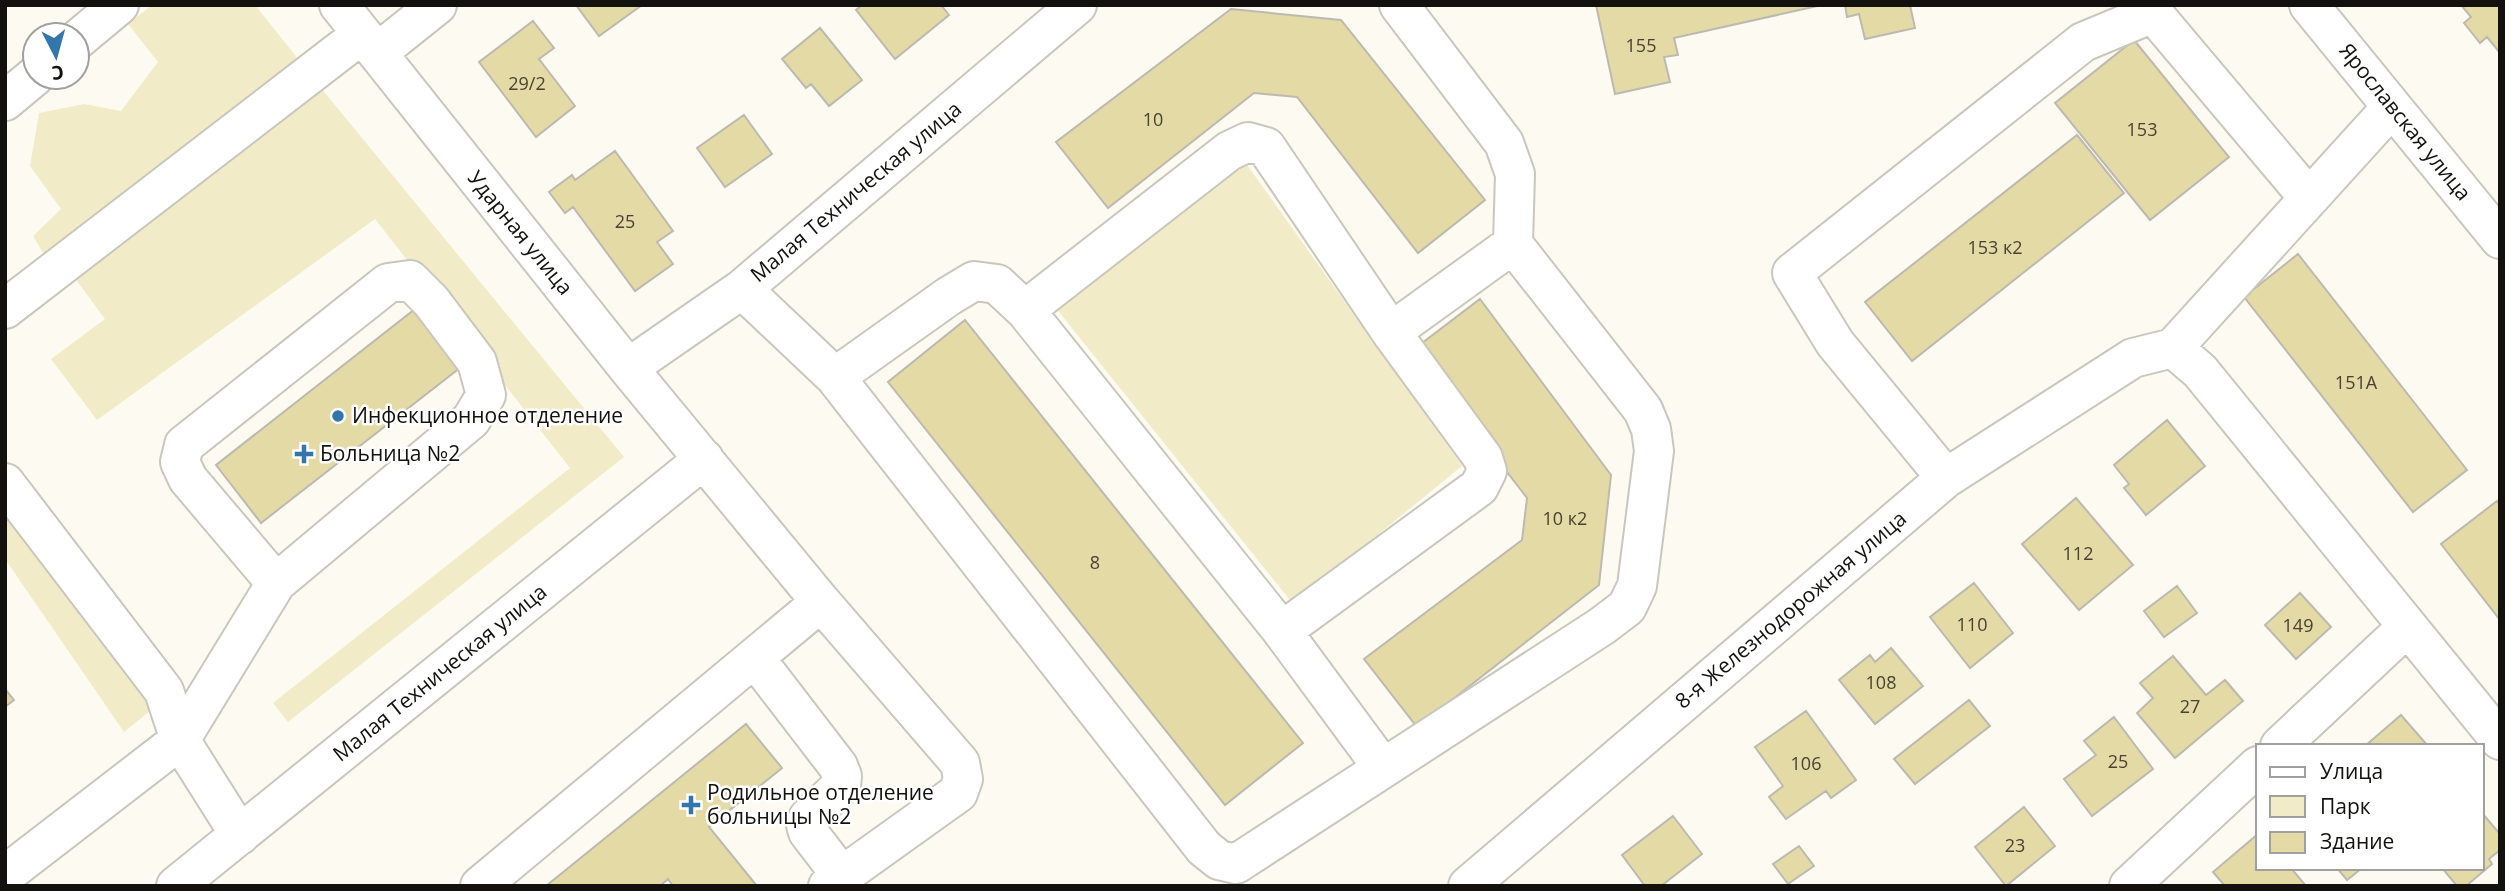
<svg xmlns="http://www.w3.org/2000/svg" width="2505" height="891" viewBox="0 0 2505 891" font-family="'Open Sans',sans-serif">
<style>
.green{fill:#f2ebc7}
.building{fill:#e4daa5;stroke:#bcbab0;stroke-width:2}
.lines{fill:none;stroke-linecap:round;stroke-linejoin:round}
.minor-casing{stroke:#c9c7bd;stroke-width:42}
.minor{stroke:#fff;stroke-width:38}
.poi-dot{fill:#3276ab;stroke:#fff;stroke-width:2.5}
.labels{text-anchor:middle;stroke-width:5;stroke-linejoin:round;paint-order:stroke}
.number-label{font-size:18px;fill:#464334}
.street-label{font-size:21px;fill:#12110e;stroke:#fff}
.poi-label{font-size:21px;fill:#12110e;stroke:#fff;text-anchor:start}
</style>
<rect width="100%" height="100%" fill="#fdfbf1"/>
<path class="green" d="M152,5H255L303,65L48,261L33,236L61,209L30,166L39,113L84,104L121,111L158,62L128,24Z
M321,88L624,457L288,722L273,703L570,468L375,219L97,420L51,359L105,319L74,277Z
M1245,162L1462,466L1293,604L1055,307Z
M5,490L165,699L124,732L5,559Z"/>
<path class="building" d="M576,5H642L599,36Z
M862,5H941L949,15L895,59L856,10Z
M1596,5H1822L1674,38L1678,55L1664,57L1670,82L1615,94Z
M1845,5H1910L1915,28L1865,39L1859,14L1847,17Z
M2461,5H2500V53L2487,37L2480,43L2464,23L2471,17Z
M1231,9L1341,20L1485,200L1418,253L1297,97L1254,93L1108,208L1056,142Z
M533,21L554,48L539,59L575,106L536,137L479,62Z
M820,28L862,80L829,106L811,84L806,88L782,59Z
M2134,40L2229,157L2150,220L2055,103Z
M744,115L772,154L725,187L697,148Z
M2077,135L2124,193L1912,361L1865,302Z
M615,151L673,231L657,242L673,264L635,291L573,207L565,213L549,192L572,175L575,180Z
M2298,254L2467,470L2413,512L2244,297Z
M1480,299L1611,475L1599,585L1417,727L1364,659L1522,540L1527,498L1413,350Z
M415,309L461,367L261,523L216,465Z
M965,320L1303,743L1225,805L888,382Z
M2167,420L2205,466L2146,515L2124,488L2129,484L2114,465Z
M2076,498L2133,565L2079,610L2022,544Z
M2497,501L2500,505V620L2441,544Z
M1974,583L2013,633L1970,668L1930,617Z
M2177,586L2197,613L2164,637L2144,611Z
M2300,593L2331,627L2296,659L2265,625Z
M1891,648L1923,686L1875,724L1839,680L1870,655L1875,662Z
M2173,656L2206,695L2225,680L2243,701L2175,758L2137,713L2153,698L2140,683Z
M5,689L14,700L5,707Z
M1969,700L1990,726L1915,784L1894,759Z
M1806,711L1856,780L1831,798L1826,791L1786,819L1769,797L1783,786L1755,747Z
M2401,715L2428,746H2365Z
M2114,717L2153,769L2092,816L2064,779L2096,755L2084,741Z
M746,724L782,768L709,827L757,886H673L668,879L660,886H546Z
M2024,807L2055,846L2006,886L1975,847Z
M2482,813L2500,834V850L2489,859L2492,864L2466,886H2457L2442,868H2482Z
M1673,816L1702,854L1661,886H1645L1622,855Z
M2258,834V868H2291L2306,886H2225L2213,872Z
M1799,846L1814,866L1788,884L1773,864Z
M2337,868H2362L2347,880Z"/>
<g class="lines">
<defs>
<path id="minor" d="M339,5L628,368L821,602L960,763L963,779L958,793L828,886
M1399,5L1504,143L1515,174L1513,244
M2309,5L2500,239
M77,40L119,5
M377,53L437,5
M5,101L35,76
M742,289L835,377L1204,848L1219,860L1236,864L1602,626L1627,607L1637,586L1654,451L1651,429L1643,410L1513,244L1391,332
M5,309L362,34
M1025,310L1229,151L1248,142L1266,147L1391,332L1483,458L1487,471L1479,487L1282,631
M2173,348L2392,107
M628,368L742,289L1077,5
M835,377L949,296L974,281L997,284L1025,310L1282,631L1383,768
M1946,478L1835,343L1792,273L2083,42L2153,13L2309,198
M5,483L164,691L180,740L5,875
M755,658L838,766L842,776L841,786L808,818L806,825L808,832L841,875
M2280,746L2407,627
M240,835L180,740L276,583L471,420L486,395L477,362L431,301L410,280L388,283L184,445L180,462L188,479L276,583
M176,886L704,459
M480,886L821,602
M1468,886L1946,478L2133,358L2173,348L2200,371L2500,740
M2129,886L2258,766"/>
</defs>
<use href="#minor" class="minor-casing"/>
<use href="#minor" class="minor"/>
</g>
<g class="poi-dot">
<circle cx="338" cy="416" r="7"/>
<path d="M300.5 443.5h7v7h7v7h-7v7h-7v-7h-7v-7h7z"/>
<path d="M687.5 794.5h7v7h7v7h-7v7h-7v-7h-7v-7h7z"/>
</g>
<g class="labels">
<g class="number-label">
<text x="1641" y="52">155</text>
<text x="527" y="90">29/2</text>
<text x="1153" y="126">10</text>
<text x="2142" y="136">153</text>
<text x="625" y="228">25</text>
<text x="1995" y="254">153 к2</text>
<text x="2356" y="389">151А</text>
<text x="1565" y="525">10 к2</text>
<text x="2078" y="560">112</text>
<text x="1095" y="569">8</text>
<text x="1972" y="631">110</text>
<text x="2298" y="632">149</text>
<text x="1881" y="689">108</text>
<text x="2190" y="713">27</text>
<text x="2118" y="768">25</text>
<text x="1806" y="770">106</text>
<text x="2015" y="852">23</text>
</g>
<g class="street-label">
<text transform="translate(2405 122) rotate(51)" y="7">Ярославская улица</text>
<text transform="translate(856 192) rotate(-40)" y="7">Малая Техническая улица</text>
<text transform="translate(520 233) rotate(51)" y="7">Ударная улица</text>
<text transform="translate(1791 610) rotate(-40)" y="7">8-я Железнодорожная улица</text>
<text transform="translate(440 673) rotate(-39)" y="7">Малая Техническая улица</text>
</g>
<g class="poi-label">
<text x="352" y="423">Инфекционное отделение</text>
<text x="320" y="461">Больница №2</text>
<text x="707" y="800">Родильное отделение<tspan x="707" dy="24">больницы №2</tspan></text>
</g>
</g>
<rect width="2505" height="891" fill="none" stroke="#12110e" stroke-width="14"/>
<rect x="2256" y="744" width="228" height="126" fill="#ffffff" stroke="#a0a09f" stroke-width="2"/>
<rect x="2270" y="767" width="35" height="10" fill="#ffffff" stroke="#a0a09f" stroke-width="2"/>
<text x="2320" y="779" font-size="21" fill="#12110e">Улица</text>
<rect x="2270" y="796" width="35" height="21" fill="#f2ebc7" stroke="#a0a09f" stroke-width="2"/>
<text x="2320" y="814" font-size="21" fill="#12110e">Парк</text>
<rect x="2270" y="832" width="35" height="21" fill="#e4daa5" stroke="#a0a09f" stroke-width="2"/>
<text x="2320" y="849" font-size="21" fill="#12110e">Здание</text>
<g transform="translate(56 56) rotate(174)"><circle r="33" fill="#ffffff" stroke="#a0a09f" stroke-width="2"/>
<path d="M0-5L12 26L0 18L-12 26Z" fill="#3276ab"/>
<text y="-10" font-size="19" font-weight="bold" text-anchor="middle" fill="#12110e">С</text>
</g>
</svg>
